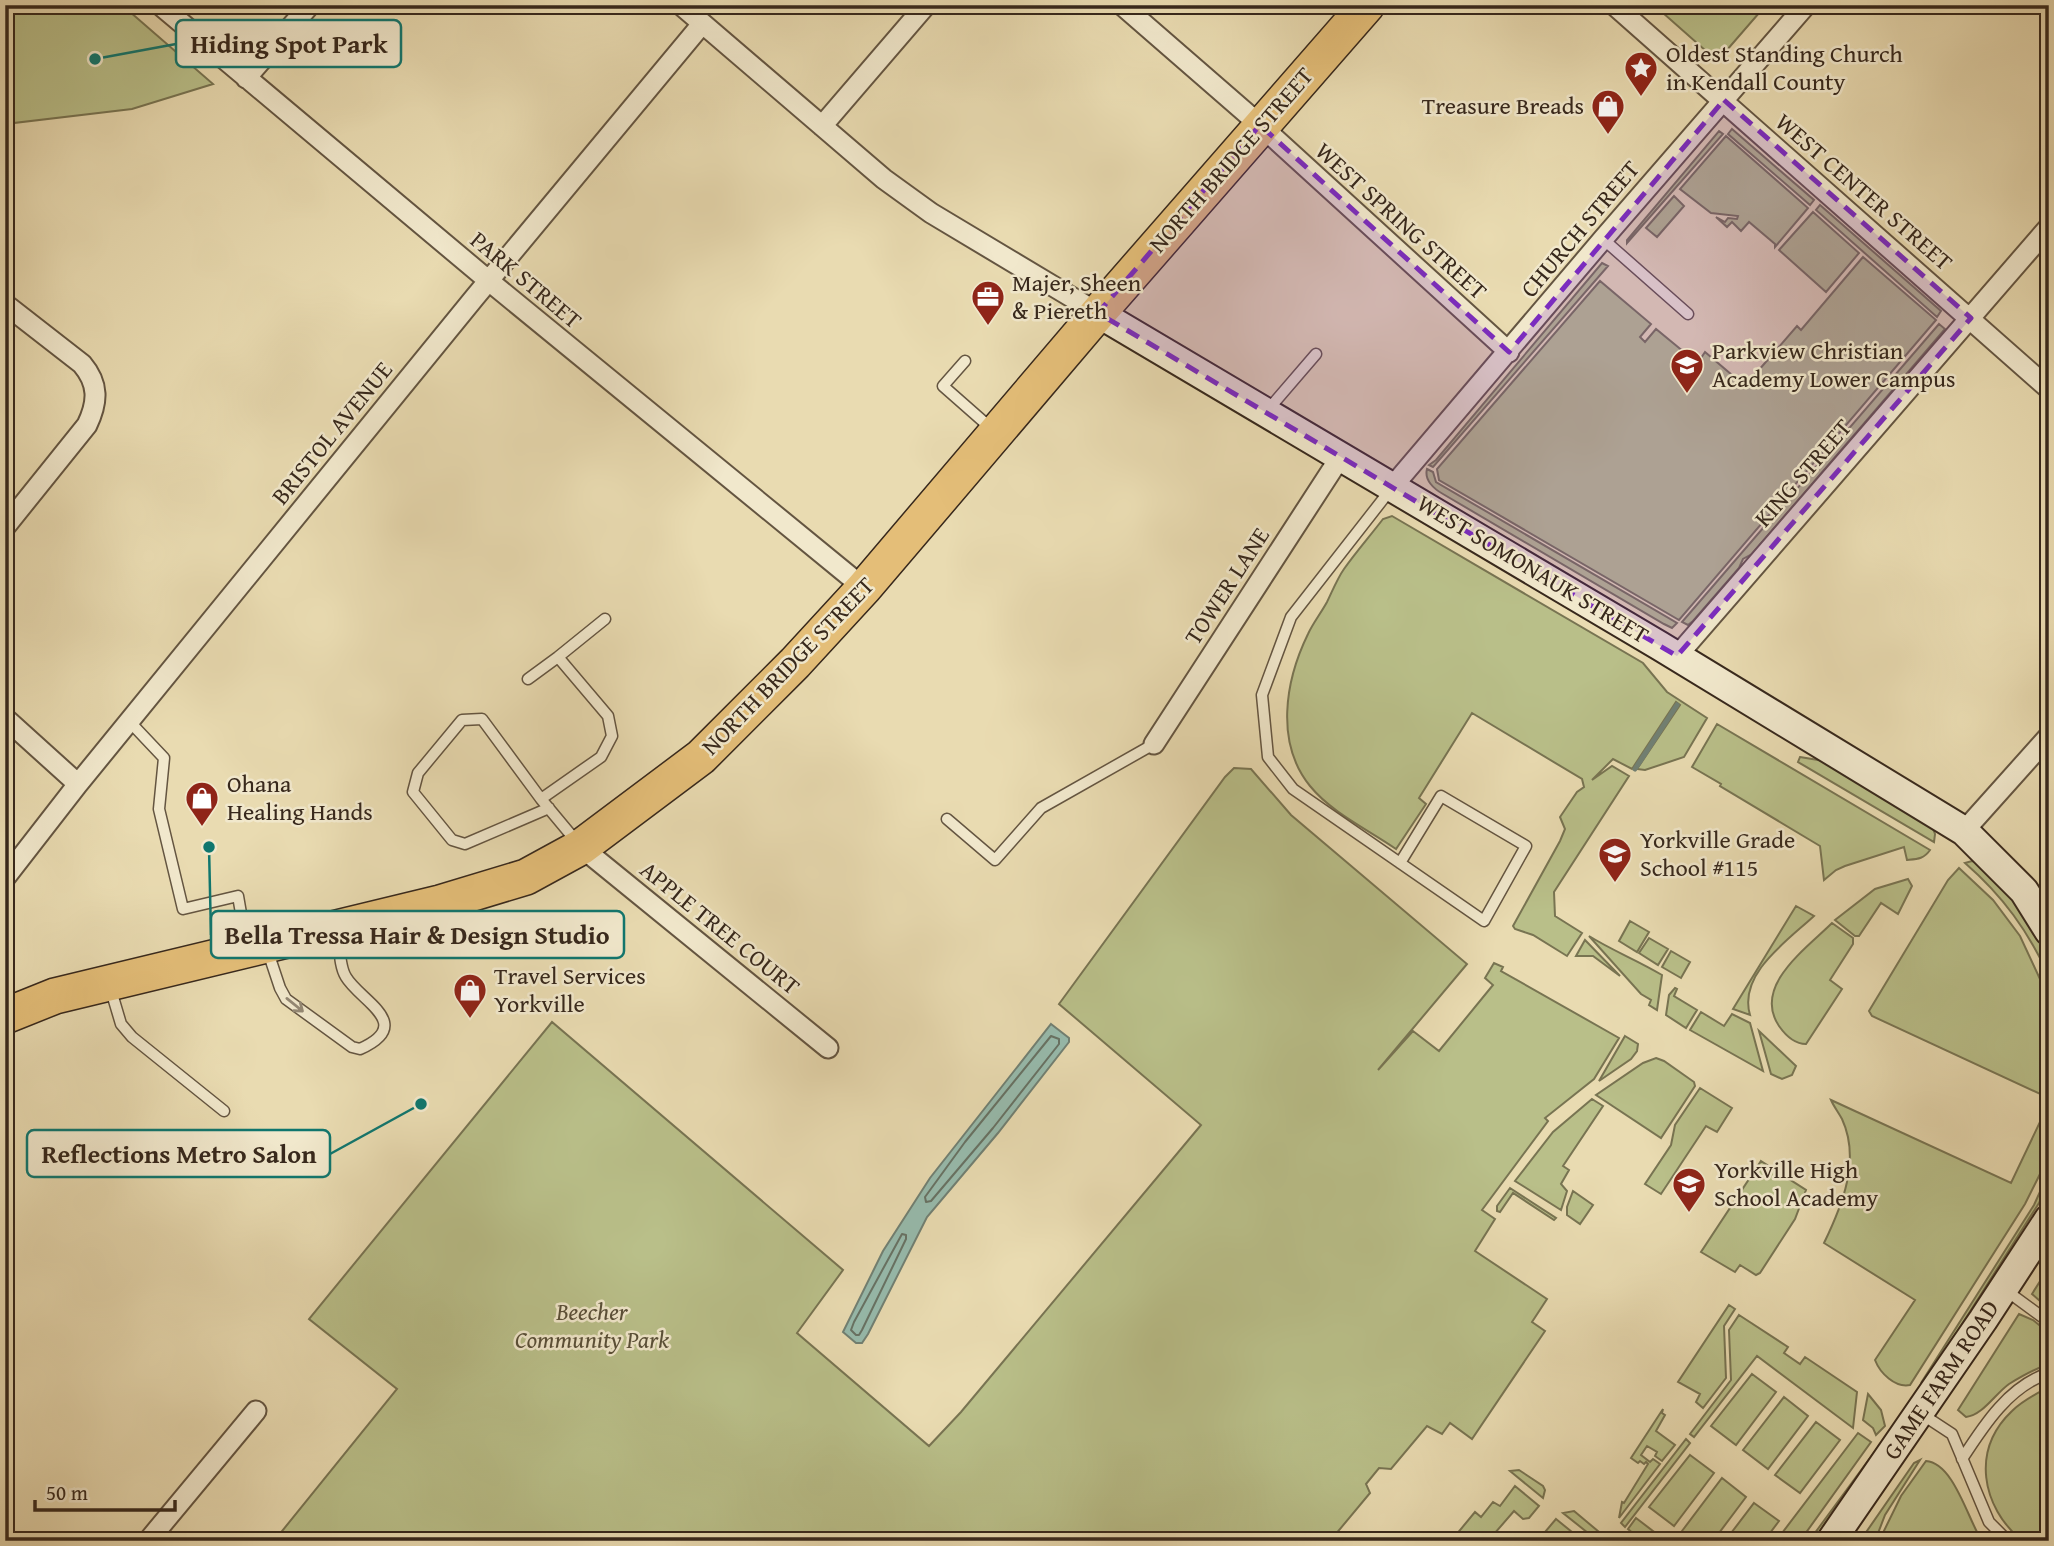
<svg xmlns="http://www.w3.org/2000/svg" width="2054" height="1546" viewBox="0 0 2054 1546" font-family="'Gentium Book Plus',serif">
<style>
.green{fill:#b9bf89;stroke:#787452;stroke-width:2}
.water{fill:#97bbad;stroke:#718073;stroke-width:2}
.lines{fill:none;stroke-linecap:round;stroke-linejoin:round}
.shore{stroke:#677264;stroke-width:2}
.stream{stroke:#718073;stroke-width:5}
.lane-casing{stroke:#645541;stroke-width:13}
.street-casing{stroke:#645541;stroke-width:23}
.secondary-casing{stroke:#37281c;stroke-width:32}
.highway-casing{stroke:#37281c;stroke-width:38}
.lane{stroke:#f1e8cc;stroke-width:10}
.street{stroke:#f1e8cc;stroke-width:19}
.secondary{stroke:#f1e8cc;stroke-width:28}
.highway{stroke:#e4be78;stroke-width:35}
.oneway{stroke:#948874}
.marked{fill:#7b2cbf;fill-opacity:0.2;stroke:#7b2cbf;stroke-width:5;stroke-dasharray:14 9;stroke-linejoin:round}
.labels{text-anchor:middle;stroke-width:5;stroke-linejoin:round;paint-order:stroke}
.poi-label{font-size:24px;fill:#37281c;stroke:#f1e8cc;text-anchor:start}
.street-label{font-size:24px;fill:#37281c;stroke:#f1e8cc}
.park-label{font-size:24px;font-style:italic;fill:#584e37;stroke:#f1e8cc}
.leader{fill:none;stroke:#0f766e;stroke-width:2.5}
.callout-dot{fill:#0f766e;stroke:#f1e8cc;stroke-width:2.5}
.callout{fill:#f1e8cc;stroke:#0f766e;stroke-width:2.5}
.callout-label{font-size:26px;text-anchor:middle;font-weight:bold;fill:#37281c}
</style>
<rect width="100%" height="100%" fill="#e9dbb1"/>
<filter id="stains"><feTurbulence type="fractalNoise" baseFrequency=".00286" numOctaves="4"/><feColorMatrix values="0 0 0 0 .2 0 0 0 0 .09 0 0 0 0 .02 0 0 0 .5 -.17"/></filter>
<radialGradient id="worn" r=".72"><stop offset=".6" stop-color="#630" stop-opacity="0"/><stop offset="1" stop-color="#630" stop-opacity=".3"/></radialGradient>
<path class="green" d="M5,5H122L213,84L132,109L5,124Z
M1654,5H1766L1720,58L1715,59Z
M1732,129L1814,200L1810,205L1728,134Z
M1719,131L1723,134L1627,243V240Z
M1726,136L1808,208L1775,247V244L1749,222L1741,231L1732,222L1727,227L1716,217L1725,222L1728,218L1737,219L1738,216L1711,213L1680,189Z
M1674,196L1684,206L1657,237L1646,228Z
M1820,205L1941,311L1937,317L1816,210Z
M1813,212L1859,253L1826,292L1779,250Z
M1863,257L1936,320L1679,620L1439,480L1437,469L1600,281L1651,324L1640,337L1645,342L1656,329L1690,357L1694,353L1701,358L1705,352L1745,386L1797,326L1801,330Z
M1602,263L1608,266L1433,467L1429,465L1436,460Z
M1939,324L1945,329L1752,554L1743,559L1739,568L1693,621L1688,625L1682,622Z
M1427,469L1433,472L1436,482L1677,623L1672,628L1664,624L1443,494C1434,489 1424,480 1427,469Z
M1392,516L1643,663L1667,692L1707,718L1684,757L1645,770L1637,769L1680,705L1676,702L1632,769L1613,759L1592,780L1612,766L1629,776L1554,892L1555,916L1582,933L1567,956L1533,935L1515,929L1513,926L1560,841L1565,829L1560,817L1577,792L1584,787L1582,779L1472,713L1419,798L1426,804L1396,849C1367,829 1332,813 1310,786C1275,743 1285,681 1308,634C1313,623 1321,613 1327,602C1332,592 1337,579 1344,569C1356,552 1370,536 1383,519Z
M1717,724L1930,850C1924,859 1917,859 1907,860L1904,847L1845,866L1836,870L1824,880L1820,846L1720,786L1721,784L1692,767Z
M1800,757L1824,761L1932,826L1935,834L1934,842L1798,762Z
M1234,768L1251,769L1291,815L1467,964L1378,1070L1413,1031L1439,1051L1493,985L1485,978L1494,963L1503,967L1501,971L1619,1038L1594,1079L1545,1118L1548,1121L1482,1210L1495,1219L1475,1251L1547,1299L1532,1322L1545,1331L1472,1439L1450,1423L1442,1434L1427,1426L1391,1469L1379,1468L1366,1484L1370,1493L1330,1541H274L397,1389L309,1319L552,1022L843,1270L797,1333L929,1446L961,1412L1201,1125L1059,1004L1225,777Z
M1972,861L1981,862L2037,928L2049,952V976C2028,931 2003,896 1965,863Z
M1959,868L1993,900L2020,936L2047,994L2049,1098L1872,1016L1869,1011L1948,880Z
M1908,879L1912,886L1898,914L1881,903L1859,936H1855L1835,920L1875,889Z
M1796,906L1814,916C1787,941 1738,974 1750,1015L1733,1009Z
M1630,921L1649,932L1637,952L1619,941Z
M1832,923L1853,938V944L1830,980L1842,989L1806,1044C1794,1044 1786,1036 1779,1026C1752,986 1807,948 1832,923Z
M1589,936C1613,951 1637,960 1662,975L1657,1010L1649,1005L1651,1000L1641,994Z
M1649,938L1668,949L1658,965L1639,953Z
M1585,940L1620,976L1593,956H1576Z
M1671,951L1690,962L1681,978L1662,967Z
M1675,988L1677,989L1674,996L1697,1010L1686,1028L1666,1015L1669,995Z
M1701,1012L1724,1026L1732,1014L1750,1023L1763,1071L1690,1030Z
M1759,1031L1796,1066L1792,1075L1782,1079L1771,1074Z
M1625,1036L1638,1044L1637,1051L1631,1059L1599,1081Z
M1656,1058L1664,1061L1694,1082L1695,1086L1661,1138L1596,1095L1643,1063Z
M1700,1088L1732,1108L1717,1132L1706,1126L1661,1194L1645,1184L1671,1145L1675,1125Z
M1592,1099L1603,1106L1563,1166L1569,1170L1561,1184L1567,1191L1561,1210L1515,1181L1553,1132Z
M1831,1100L2011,1183L2049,1103V1148L2041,1172L2025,1204L1910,1385C1895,1388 1880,1373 1875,1360L1915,1300L1824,1243C1842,1206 1861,1160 1842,1119C1839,1113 1834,1107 1831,1100Z
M1761,1161L1806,1190L1795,1219L1760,1273L1756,1275L1740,1265L1735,1272L1701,1252Z
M2049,1172V1184L2039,1203L1936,1365L1921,1383L2034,1205Z
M1510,1188L1556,1218L1554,1220L1513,1193L1500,1212L1497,1211V1206Z
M1573,1191L1593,1205L1580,1224L1567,1215V1207Z
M2049,1267V1309L2032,1294Z
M1729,1305L1735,1309L1724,1326L1726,1378L1703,1408L1696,1402L1700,1394L1678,1382Z
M2019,1314L2033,1320L2049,1333V1364C2034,1369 2022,1376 2009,1384C1995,1394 1983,1415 1966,1417L1958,1410Z
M1739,1315L1788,1347L1784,1353L1800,1364L1805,1357L1857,1392L1853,1428L1757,1356L1694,1437L1690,1434L1731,1380L1729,1330Z
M1752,1374L1776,1392L1736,1445L1711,1426Z
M2049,1387V1541H2022C1981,1506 1971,1450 2012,1411C2023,1400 2036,1394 2049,1387Z
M1868,1394L1881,1410L1885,1426L1876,1435L1873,1428L1863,1420Z
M1784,1397L1808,1416L1768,1469L1743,1450Z
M1663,1409L1662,1413L1665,1415L1656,1431L1675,1445L1662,1461L1655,1456L1657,1452L1647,1446L1641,1455L1650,1462L1653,1459L1660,1464L1619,1518L1622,1502L1624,1503L1648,1464L1646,1462L1644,1464L1640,1461L1638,1463L1631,1458Z
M1816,1422L1840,1440L1800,1493L1775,1475Z
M1858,1433L1871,1442L1800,1541H1776Z
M1686,1439L1690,1443L1625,1527L1621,1523Z
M1884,1439L1882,1445L1815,1541H1809Z
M1690,1455L1714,1473L1674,1526L1649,1507Z
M1920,1460L1885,1515L1875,1541H1860L1914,1463Z
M1926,1461C1954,1463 1968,1520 1982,1541H1879L1901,1496Z
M1519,1470L1543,1486L1545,1490L1543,1498L1510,1471Z
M1722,1478L1746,1497L1713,1541H1694L1682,1531Z
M1515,1486L1539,1506L1529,1518L1523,1519L1514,1511L1488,1541H1451L1475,1512L1481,1517L1493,1502L1500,1506Z
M1754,1503L1779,1521L1764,1541H1725Z
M1574,1511L1605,1537L1602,1541H1598L1563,1513Z
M1636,1518L1666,1541H1642L1628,1529Z
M1556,1519L1583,1541H1552L1545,1532Z"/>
<path class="water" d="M1051,1024L1069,1038V1042L998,1133L927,1217L868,1334L862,1343H856L843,1332L883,1251L930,1178Z"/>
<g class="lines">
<path class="shore" d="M1051,1036L1059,1039V1044L993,1128L931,1201L926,1202L925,1197L965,1142Z
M902,1234L906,1235V1239L862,1330L859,1335H856L851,1330L854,1322Z"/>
<path class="stream" d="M1635,769L1677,705"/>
<defs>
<path id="lane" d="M1603,239L1688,314
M965,361L943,386L993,430
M1267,411L1316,354
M1391,489L1291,617L1262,695L1268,757L1293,789L1484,921L1526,846L1441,796L1400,863
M558,657L605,619
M528,679L558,657L608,716L612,736L601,757L541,799L576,841
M129,721L164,758L159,809L183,909L238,896L246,942
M541,799L482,719L462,720L418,773L413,792L452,840L465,844L549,808
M947,819L995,860L1041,808L1154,744
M267,949L280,988L286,999L352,1047L360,1049C416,1024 360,1001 346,977C339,966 340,948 338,934
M110,987L121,1024L132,1037L224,1111
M2004,1289L2049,1322
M1920,1413L1952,1434L1989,1522L2008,1541
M1962,1459C1984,1425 2009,1386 2049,1373"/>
<path id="street" d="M160,5L489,281L864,588
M681,5L884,179L931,213L1098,313
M1122,5L1260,125L1509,352
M1614,5L2049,389
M246,78L310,5
M822,126L926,5
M5,304L82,364C99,384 98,402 87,425L5,527
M1393,486L1603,239L1806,5
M1677,656L2049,227
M5,718L78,784
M1154,744L1341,456
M1964,831L2049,736
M581,847L828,1048
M5,878L78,784L475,297L702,24
M148,1541L256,1411"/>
<path id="secondary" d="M1098,313L1660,646L1964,831L2024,891L2049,931
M1831,1541L1983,1320L2049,1219"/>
<path id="highway" d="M5,1016L55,996L440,903L526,877L581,847L701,757L795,663L864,588L1098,313L1367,5"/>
</defs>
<use href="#lane" class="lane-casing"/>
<use href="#street" class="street-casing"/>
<use href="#secondary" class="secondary-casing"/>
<use href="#highway" class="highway-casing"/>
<use href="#lane" class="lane"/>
<use href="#street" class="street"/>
<use href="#secondary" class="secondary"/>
<use href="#highway" class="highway"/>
</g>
<defs><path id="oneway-shaft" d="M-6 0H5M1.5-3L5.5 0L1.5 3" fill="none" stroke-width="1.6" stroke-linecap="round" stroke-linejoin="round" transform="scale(1.75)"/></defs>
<use class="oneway" href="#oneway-shaft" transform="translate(295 1005) rotate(39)"/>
<path class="marked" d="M1724,100L1971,318L1677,656L1098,313L1260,125L1509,352Z"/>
<defs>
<symbol id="sight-pin" viewBox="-11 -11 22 30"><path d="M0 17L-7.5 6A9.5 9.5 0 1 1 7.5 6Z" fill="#8f2418" stroke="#f1e8cc"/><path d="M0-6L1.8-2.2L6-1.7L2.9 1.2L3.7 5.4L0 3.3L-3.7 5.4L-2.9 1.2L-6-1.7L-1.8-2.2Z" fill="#fff"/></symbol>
<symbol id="shop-pin" viewBox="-11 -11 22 30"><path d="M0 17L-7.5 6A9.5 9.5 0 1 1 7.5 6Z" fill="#8f2418" stroke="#f1e8cc"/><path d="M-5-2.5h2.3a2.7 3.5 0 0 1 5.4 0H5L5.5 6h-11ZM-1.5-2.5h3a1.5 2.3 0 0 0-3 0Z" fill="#fff"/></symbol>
<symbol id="office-pin" viewBox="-11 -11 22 30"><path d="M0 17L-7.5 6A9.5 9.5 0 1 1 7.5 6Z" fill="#8f2418" stroke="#f1e8cc"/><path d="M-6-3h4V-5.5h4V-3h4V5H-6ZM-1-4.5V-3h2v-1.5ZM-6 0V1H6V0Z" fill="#fff"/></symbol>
<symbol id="school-pin" viewBox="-11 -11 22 30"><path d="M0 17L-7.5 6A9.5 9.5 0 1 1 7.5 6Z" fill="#8f2418" stroke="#f1e8cc"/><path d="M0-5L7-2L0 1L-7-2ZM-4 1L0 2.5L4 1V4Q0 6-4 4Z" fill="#fff"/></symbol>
</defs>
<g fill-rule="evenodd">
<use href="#sight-pin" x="1622" y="49" width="38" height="52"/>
<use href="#shop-pin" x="1589" y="87" width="38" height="52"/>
<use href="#office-pin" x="969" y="278" width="38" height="52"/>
<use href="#school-pin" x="1668" y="346" width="38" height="52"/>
<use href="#shop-pin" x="183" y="779" width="38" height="52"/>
<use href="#school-pin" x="1596" y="835" width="38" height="52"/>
<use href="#shop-pin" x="451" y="971" width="38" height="52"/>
<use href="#school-pin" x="1670" y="1165" width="38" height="52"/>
</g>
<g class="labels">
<g class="poi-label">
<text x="1666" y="62">Oldest Standing Church<tspan x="1666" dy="28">in Kendall County</tspan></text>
<text x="1584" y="114" text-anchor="end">Treasure Breads</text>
<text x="1012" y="291">Majer, Sheen<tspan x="1012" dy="28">&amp; Piereth</tspan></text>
<text x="1712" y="359">Parkview Christian<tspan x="1712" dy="28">Academy Lower Campus</tspan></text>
<text x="227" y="792">Ohana<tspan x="227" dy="28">Healing Hands</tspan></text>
<text x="1640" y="848">Yorkville Grade<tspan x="1640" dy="28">School #115</tspan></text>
<text x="494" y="984">Travel Services<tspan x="494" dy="28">Yorkville</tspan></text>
<text x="1714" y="1178">Yorkville High<tspan x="1714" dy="28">School Academy</tspan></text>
</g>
<g class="street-label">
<text transform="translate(1231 160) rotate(-49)" y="8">NORTH BRIDGE STREET</text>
<text transform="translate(1864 192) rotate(41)" y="8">WEST CENTER STREET</text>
<text transform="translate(1401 221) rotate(42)" y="8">WEST SPRING STREET</text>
<text transform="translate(1580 229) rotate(-50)" y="8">CHURCH STREET</text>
<text transform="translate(526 280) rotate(40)" y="8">PARK STREET</text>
<text transform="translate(332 433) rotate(-51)" y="8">BRISTOL AVENUE</text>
<text transform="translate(1803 473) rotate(-49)" y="8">KING STREET</text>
<text transform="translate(1533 569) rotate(31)" y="8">WEST SOMONAUK STREET</text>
<text transform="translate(1227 586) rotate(-57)" y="8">TOWER LANE</text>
<text transform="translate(788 666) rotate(-46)" y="8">NORTH BRIDGE STREET</text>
<text transform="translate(720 928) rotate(39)" y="8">APPLE TREE COURT</text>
<text transform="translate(1941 1380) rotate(-56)" y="8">GAME FARM ROAD</text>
</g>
<g class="park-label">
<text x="592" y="1320">Beecher<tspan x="592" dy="28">Community Park</tspan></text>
</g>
</g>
<path class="leader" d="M95 59L176 44M209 847L211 935M421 1104L330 1154"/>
<g class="callout-dot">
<circle cx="95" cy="59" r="7"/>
<circle cx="209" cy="847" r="7"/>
<circle cx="421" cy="1104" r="7"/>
</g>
<g class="callout">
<rect x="176" y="20" width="225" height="47" rx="7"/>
<rect x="211" y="911" width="413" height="47" rx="7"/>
<rect x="27" y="1130" width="303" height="47" rx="7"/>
</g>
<g class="callout-label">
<text x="289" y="53">Hiding Spot Park</text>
<text x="417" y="944">Bella Tressa Hair &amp; Design Studio</text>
<text x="179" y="1163">Reflections Metro Salon</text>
</g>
<rect width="2054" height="1546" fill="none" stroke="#e9dbb1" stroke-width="28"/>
<rect x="7" y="7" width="2040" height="1532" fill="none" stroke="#37281c" stroke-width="3.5"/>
<rect x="14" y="14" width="2026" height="1518" fill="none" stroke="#37281c" stroke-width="2"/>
<path d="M35 1500v10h140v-10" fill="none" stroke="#37281c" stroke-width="3.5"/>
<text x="46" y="1500" font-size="21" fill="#37281c" stroke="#f1e8cc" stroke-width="5" paint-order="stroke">50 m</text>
<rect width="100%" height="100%" filter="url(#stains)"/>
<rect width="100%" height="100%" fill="url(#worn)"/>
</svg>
